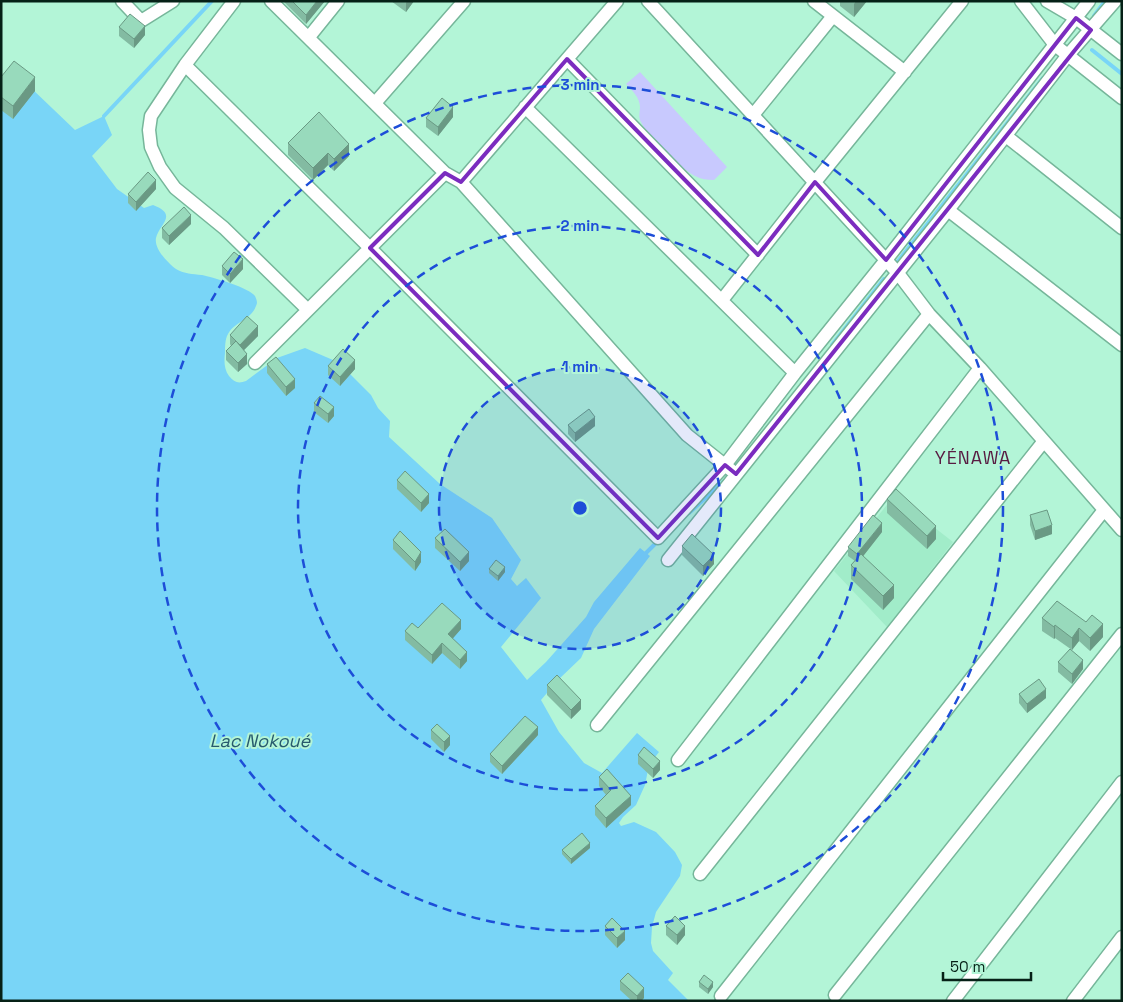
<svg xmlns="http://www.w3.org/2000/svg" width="1123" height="1002" viewBox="0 0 1123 1002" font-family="'Space Grotesk',sans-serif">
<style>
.built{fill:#a1ecc9}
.green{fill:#c8c9fe}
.water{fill:#79d5f7}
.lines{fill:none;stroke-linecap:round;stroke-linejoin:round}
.stream{stroke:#79d5f7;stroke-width:4}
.minor-casing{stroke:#76b69a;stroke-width:15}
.minor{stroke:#fff;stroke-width:12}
.wall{fill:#83bba2}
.shaded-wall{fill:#6a9984}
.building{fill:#98dabc;stroke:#6a9984}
.marked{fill:none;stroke:#7b2cbf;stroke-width:4;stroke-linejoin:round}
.ring{fill:none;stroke:#1d4ed8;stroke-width:2.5;stroke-dasharray:9 6}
.labels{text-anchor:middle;stroke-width:4;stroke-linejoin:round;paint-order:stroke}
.neighbourhood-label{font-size:18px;letter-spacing:1px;fill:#581c42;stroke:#b3f5d7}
.water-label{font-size:18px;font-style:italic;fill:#275a6d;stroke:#b3f5d7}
.centre{fill:#1d4ed8;stroke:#b3f5d7;stroke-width:2.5}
.ring-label{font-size:15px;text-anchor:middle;font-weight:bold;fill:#1d4ed8;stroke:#b3f5d7;stroke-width:4;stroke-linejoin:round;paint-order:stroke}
</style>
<rect width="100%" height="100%" fill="#b3f5d7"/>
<path class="built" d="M894,496L953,542L887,627L834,571Z"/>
<path class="green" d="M640,72L727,167L714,180C707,180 701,179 695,176C677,166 650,140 641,122C638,117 640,112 640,107C640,98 632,90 626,84Z"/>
<path class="water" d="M30,87L75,130L104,116L112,135L92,156L117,189L144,208L153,205C179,215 159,224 156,238C154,249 168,263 176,269C185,274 192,274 202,275C212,277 250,288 255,296C256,298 257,301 257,303C252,321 236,320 228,334C225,339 225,347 225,353C224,361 224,369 229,376C234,382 238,384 246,381L277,358L305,348L333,360L348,372L371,395L378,408L390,421L389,437L440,484L492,518L521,560L511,579L517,586L526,578L541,598L501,647L527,680L546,662L586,617L594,602L640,548L650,556L594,629L581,658L558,680L541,700L559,732L584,763L602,773L637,733L659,752L649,765L645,785L636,805L623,817L619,823L621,826L634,822L656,832L675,852L682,865L680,876L656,912L652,927L651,943L653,951L673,973L668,980L689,1001H1V108Z"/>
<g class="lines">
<path class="stream" d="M1094,16L1105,1
M1092,50L1122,74
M104,116L212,1
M895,265L1043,78
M832,345L884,279
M689,513L724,481
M643,556L658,541"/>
<defs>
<path id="minor" d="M122,1L141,21L173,1
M234,1L185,65L151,116L149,130L151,147L160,167L175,188L224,228L308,310
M271,1L445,173L461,182L687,435L731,470
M648,1L897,272L929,314L980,368L1122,530
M814,1L905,72
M1021,1L1055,45L1122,98
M1047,1L1076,18L1122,54
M309,37L338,1
M567,59L758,255
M185,65L370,248L658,538L725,465L795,373L886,260L1089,1
M375,103L464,1
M525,107L795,373
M753,115L833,16
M1006,136L1122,228
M461,182L617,1
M948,210L1122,345
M722,300L815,182L962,1
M255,363L445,173
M668,560L948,210L1068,55L1115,1
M597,725L929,314
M678,760L980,368
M700,874L1044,441
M835,995L1122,634
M721,996L1104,510
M953,1001L1122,782
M1073,1001L1122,937"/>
</defs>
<use href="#minor" class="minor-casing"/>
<use href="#minor" class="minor"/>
</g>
<path class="wall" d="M283,1H325L306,24Z
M391,1H414L406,12Z
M840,1H867L854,17L840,6Z
M119,27L145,35L134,48L119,36Z
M1,77L35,91L13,119L1,110Z
M453,117L438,136L426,127V118Z
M288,143L349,156L334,171L328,165L313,180L288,155Z
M156,189L136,211L128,203V194Z
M191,224L169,245L162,238V228Z
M222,266L243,269L230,283L222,275Z
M230,335L258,336L244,350L247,364L238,372L226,360V351L231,346L230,344Z
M267,364L295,388L286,396L267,373Z
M328,366L355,369L340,386L328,375Z
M314,403L334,416L328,423L314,412Z
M568,425L595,426L575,442L568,434Z
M397,480L429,503L421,512L397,489Z
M887,499L936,539L927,549L887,513Z
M1030,515L1052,534L1035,540L1030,525Z
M882,532L863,556L894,598L883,610L851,579V565L855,561L848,556V547Z
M435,538L469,561L460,571L435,548Z
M393,540L421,562L415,571L393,549Z
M682,546L714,564L703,576L682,555Z
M489,569L505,572L498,581L489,573Z
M1057,601L1103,637L1090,651L1079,641L1072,650L1055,638L1054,639L1042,631V618Z
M418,628L461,629L452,639L467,661L460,669L442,653L432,664L405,640V631Z
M1058,662L1083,669L1072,684L1058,672Z
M547,685L581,709L571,719L547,695Z
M1019,694L1046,698L1027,713L1019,703Z
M431,730L450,745L444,752L431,739Z
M538,735L502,774L490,762V754Z
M638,755L660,770L653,778L638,764Z
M599,777L631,805L606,828L595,815V806L606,795L599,786Z
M590,848L571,864L562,854V850Z
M605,926L625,940L617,948L605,935Z
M666,926L685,935L677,945L666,935Z
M620,981L644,998L641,1001H632L620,990Z
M699,982L713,987L708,994L699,987Z"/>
<path class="shaded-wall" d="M317,1H325L306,24V15Z
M407,1H414L406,12V3Z
M856,1H867L854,17V4Z
M145,26V35L134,48V39Z
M35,77V91L13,119V106Z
M453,107V117L438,136V127Z
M349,144V156L334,171V159Z
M328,153V165L313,180V168Z
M156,180V189L136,211V202Z
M191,215V224L169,245V236Z
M243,259V269L230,283V274Z
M258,326V336L240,354V345Z
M247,354V364L238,372V363Z
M355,360V369L340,386V377Z
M295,379V388L286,396V387Z
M334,407V416L328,423V414Z
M595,417V426L575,442V433Z
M429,494V503L421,512V503Z
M882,523V532L857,564V554Z
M1052,525V534L1035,540V531Z
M936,526V539L927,549V536Z
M421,552V562L415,571V562Z
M469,552V561L460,571V562Z
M714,555V564L703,576V566Z
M505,567V572L498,581V576Z
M894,585V598L883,610V596Z
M461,620V629L448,644V634Z
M1103,624V637L1090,651V638Z
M1055,625V638L1054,639V627Z
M1079,628V641L1072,650V638Z
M442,643V653L432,664V655Z
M467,652V661L460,669V660Z
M1083,660V669L1072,684V674Z
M1046,689V698L1027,713V704Z
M581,700V709L571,719V710Z
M538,727V735L502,774V766Z
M450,736V745L444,752V742Z
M660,761V770L653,778V769Z
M631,796V805L606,828V818Z
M590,843V848L571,864V859Z
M685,926V935L677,945V935Z
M625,931V940L617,948V938Z
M713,982V987L708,994V989Z
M644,988V998L641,1001H637V996Z"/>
<path class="building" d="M292,1H317L306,15Z
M130,14L145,26L134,39L119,27Z
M14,61L35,77L13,106L1,97V77Z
M442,98L453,107L438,127L426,118Z
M319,112L349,144L334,159L328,153L313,168L288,143Z
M148,172L156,180L136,202L128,194Z
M184,207L191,215L169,236L162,228Z
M234,252L243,259L230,274L222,266Z
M247,316L258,326L240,345L230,335Z
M236,341L247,354L238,363L226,351Z
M343,349L355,360L340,377L328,366Z
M276,357L295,379L286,387L267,364Z
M320,396L334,407L328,414L314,403Z
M589,409L595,417L575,433L568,425Z
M405,471L429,494L421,503L397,480Z
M896,489L936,526L927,536L887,499Z
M1047,510L1052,525L1035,531L1030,515Z
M873,515L882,523L857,554L848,547Z
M445,529L469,552L460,562L435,538Z
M400,531L421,552L415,562L393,540Z
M692,534L714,555L703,566L682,546Z
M861,554L894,585L883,596L851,565Z
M496,560L505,567L498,576L489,569Z
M1057,601L1086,622L1092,615L1103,624L1090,638L1079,628L1072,638L1055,625L1054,627L1042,618Z
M442,603L461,620L448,634L467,652L460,660L442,643L432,655L405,631L412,623L418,628Z
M1070,649L1083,660L1072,674L1058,662Z
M557,675L581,700L571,710L547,685Z
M1039,679L1046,689L1027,704L1019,694Z
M525,716L538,727L502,766L490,754Z
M437,724L450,736L444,742L431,730Z
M644,747L660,761L653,769L638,755Z
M607,769L631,796L606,818L595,806L611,790L599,777Z
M582,833L590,843L571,859L562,850Z
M675,916L685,926L677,935L666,926Z
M612,918L625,931L617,938L605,926Z
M628,973L644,988L637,996L620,981Z
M704,975L713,982L708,989L699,982Z"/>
<path class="marked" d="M1076,18L1091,30L736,474L725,465L658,538L370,248L445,173L461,182L567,59L758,255L815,182L886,260Z"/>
<circle cx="580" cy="508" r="141" fill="#1d4ed8" fill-opacity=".12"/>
<g class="ring">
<circle cx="580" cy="508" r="141"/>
<circle cx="580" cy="508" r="282"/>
<circle cx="580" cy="508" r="423"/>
</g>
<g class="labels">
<g class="neighbourhood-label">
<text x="973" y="464">YÉNAWA</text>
</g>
<g class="water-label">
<text x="260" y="747">Lac Nokoué</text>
</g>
</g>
<circle cx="580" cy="508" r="8" class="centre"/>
<g class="ring-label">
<text x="580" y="90">3 min</text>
<text x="580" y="231">2 min</text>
<text x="580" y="372">1 min</text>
</g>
<rect width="1123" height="1002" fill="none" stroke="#062117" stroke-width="5"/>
<path d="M943 972v8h88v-8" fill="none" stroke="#062117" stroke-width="2.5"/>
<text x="950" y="972" font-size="15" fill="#062117" stroke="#b3f5d7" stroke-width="4" paint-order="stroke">50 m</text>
</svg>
